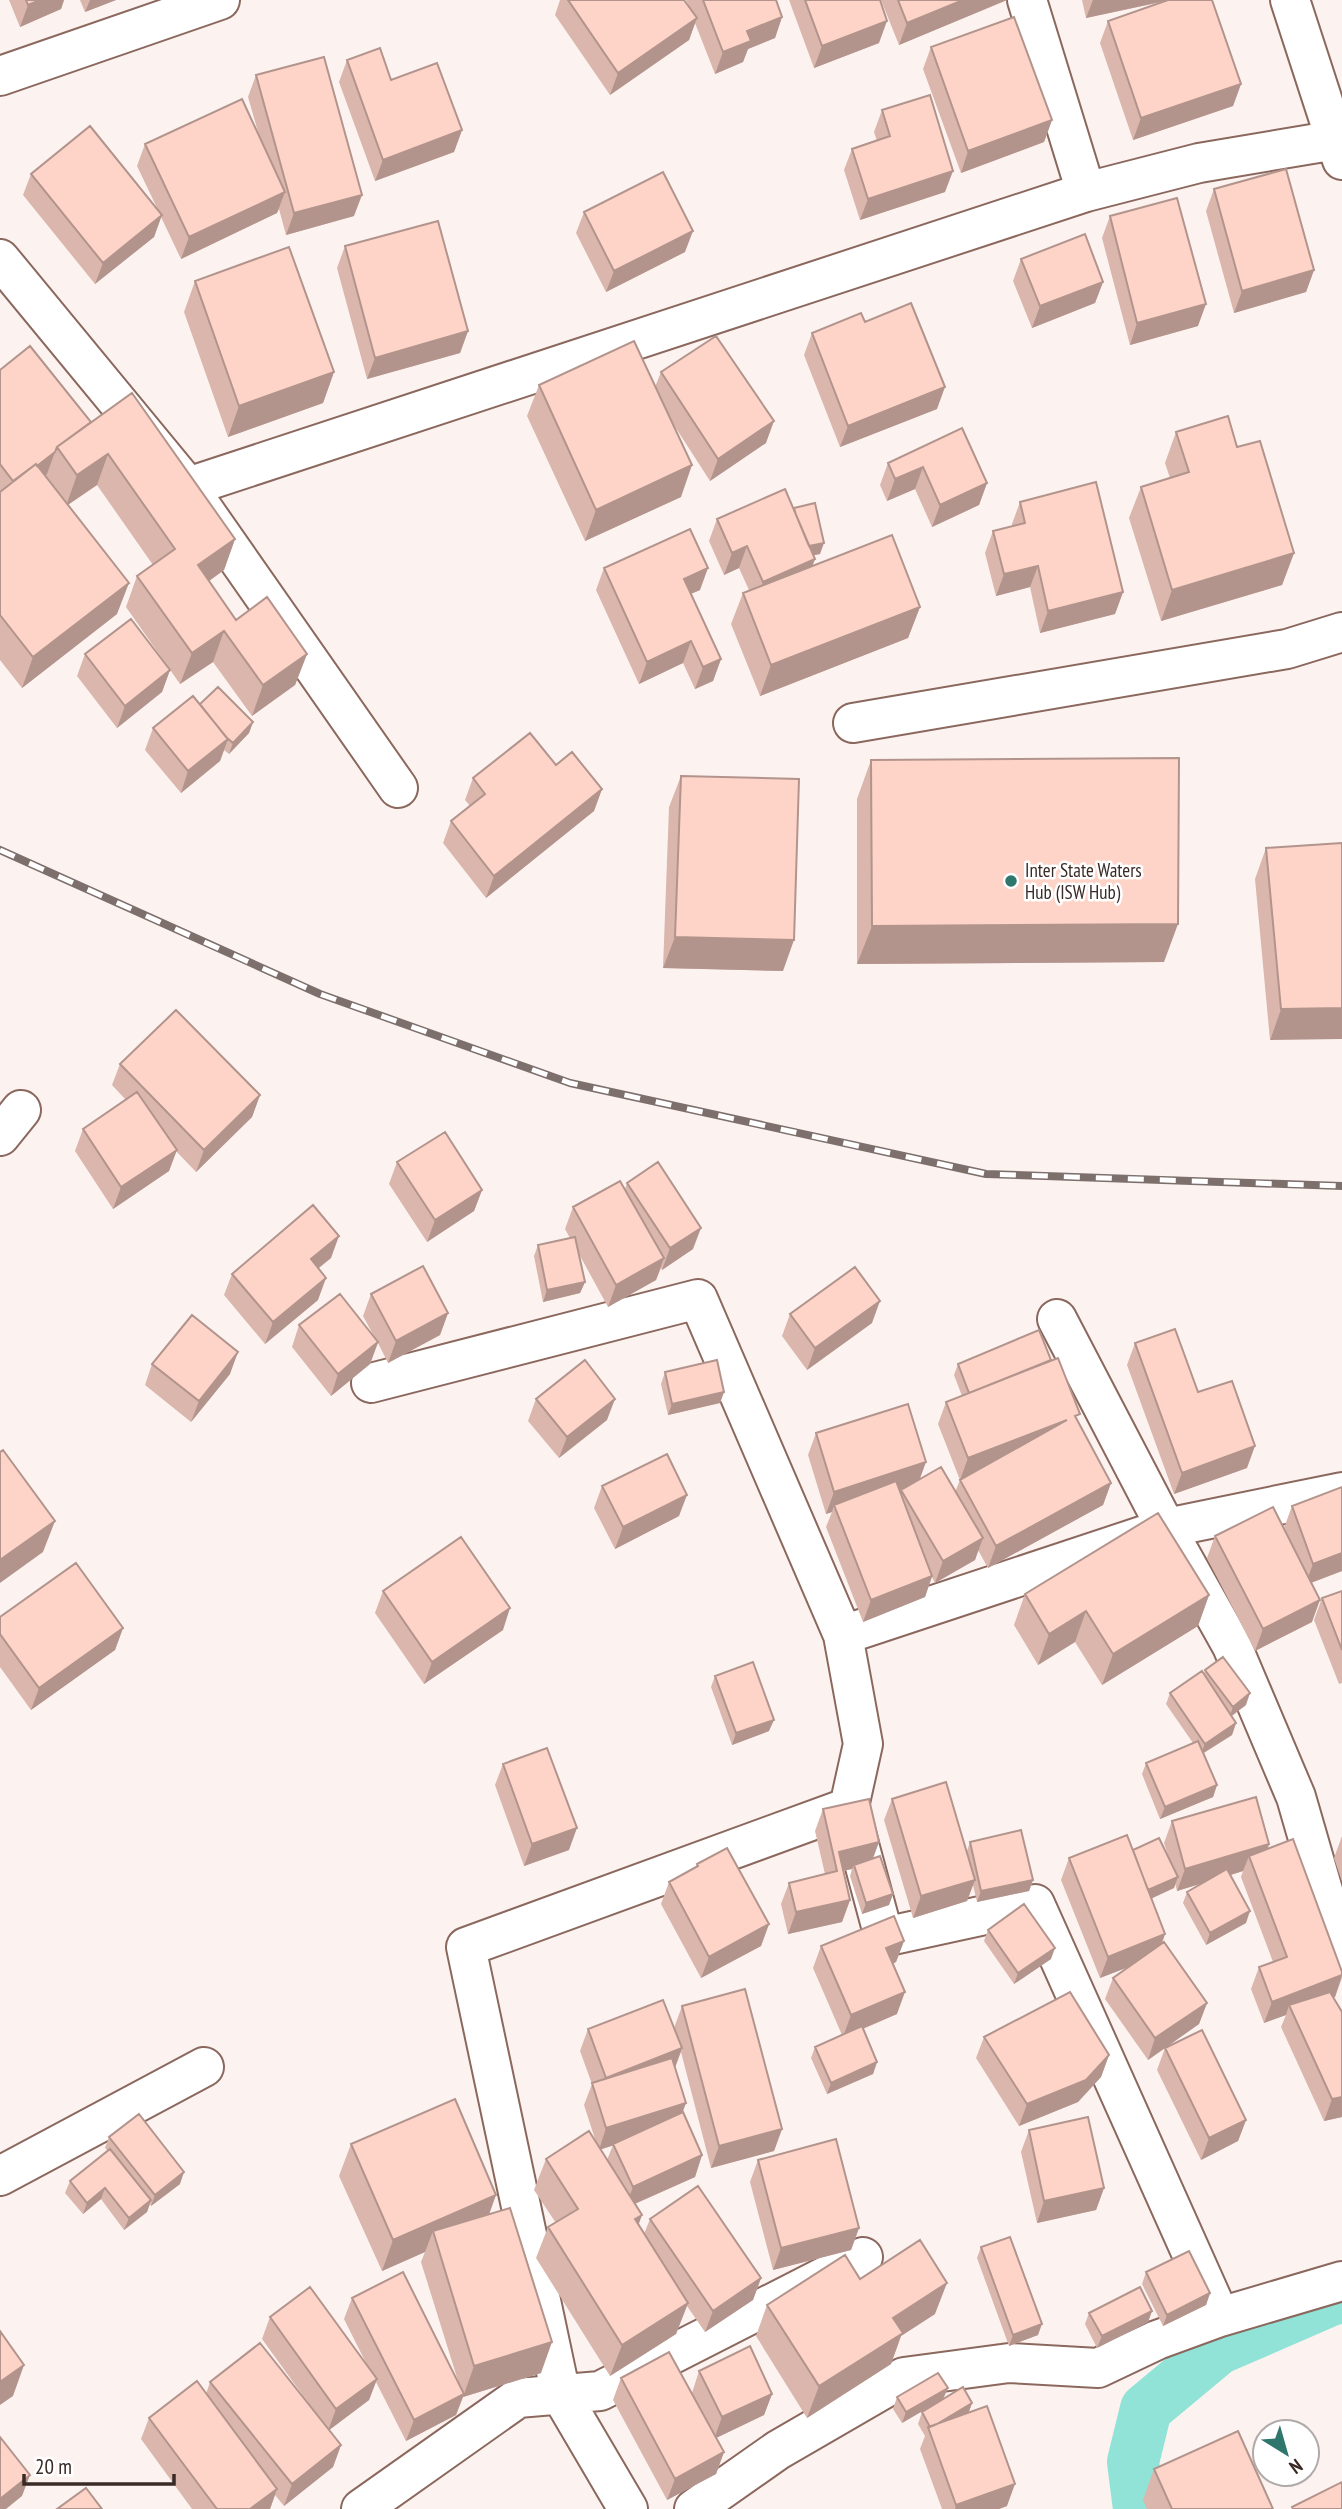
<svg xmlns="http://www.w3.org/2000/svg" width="1342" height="2509" viewBox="0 0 1342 2509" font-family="'PT Sans Narrow',sans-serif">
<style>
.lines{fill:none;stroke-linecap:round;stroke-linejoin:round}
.canal{stroke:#90e3d6;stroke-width:52}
.minor-casing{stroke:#8b685e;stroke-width:42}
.minor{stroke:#fff;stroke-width:38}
.rail-casing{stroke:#7d6f6c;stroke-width:8}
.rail{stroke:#fff;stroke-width:5;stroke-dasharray:16;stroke-linecap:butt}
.wall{fill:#dab6ac;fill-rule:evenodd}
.shaded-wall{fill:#b2948c}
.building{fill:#fed4c8;stroke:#b2948c;stroke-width:2}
.poi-dot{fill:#2f766d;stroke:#fff;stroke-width:2.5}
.labels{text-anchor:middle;stroke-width:5;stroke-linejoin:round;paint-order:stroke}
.poi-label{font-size:19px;fill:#3a2a26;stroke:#fff;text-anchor:start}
</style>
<rect width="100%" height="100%" fill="#fcf3f1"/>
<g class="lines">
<path class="canal" d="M1139,2509L1133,2462L1146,2409L1218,2349L1331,2300L1342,2297"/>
<defs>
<path id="minor" d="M1027,0L1086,192
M1290,0L1342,160
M0,76L220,0
M0,259L188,487L1086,192L1199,163L1336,140
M201,506L398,788
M853,723L1287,649L1342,632
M0,1136L21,1110
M1057,1319L1166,1528L1232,1646L1296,1797L1342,1956
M371,1383L698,1299L843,1635L1166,1528L1342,1492
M843,1635L863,1744L849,1807
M0,2176L204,2067
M361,2509L518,2398L600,2391L863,2257
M628,2509L561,2395L466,1947L849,1807L884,1937L1035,1904L1220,2317
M694,2509L778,2450L904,2377L1009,2363L1098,2368L1157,2340L1220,2317L1342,2281"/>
</defs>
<use href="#minor" class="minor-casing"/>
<use href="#minor" class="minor"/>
<defs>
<path id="rail" d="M0,850L320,994L570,1083L986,1174L1342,1186"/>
</defs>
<use href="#rail" class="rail-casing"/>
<use href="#rail" class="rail"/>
</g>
<path class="wall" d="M9,0H64L61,9L20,27Z
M80,0H116L85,12Z
M560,0H684L690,8L686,0H776L782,17L775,38L748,49L743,62L715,74L695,23L689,40L610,95L555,15Z
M789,0H880L879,43L814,68Z
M881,0H1007L899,45Z
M1082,0H1212L1241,84L1233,106L1133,140L1100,43L1108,21L1167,1L1086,18Z
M931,47L1052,120L1044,142L961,173L923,69Z
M347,60L462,130L454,152L375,181L339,82Z
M256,75L354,216L286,235L279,209L277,213L181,259L161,217L154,237L95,284L23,195L31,174L158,210L137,166L145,144L259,135L248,97Z
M882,110L945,192L860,220L844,170L852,149L877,141L874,132Z
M1214,189L1314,270L1306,292L1234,313L1206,211Z
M584,212L685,252L606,292L576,233Z
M1110,216L1198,326L1130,345L1102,238Z
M345,246L468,331L460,353L367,379L337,268Z
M1021,259L1103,282L1095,303L1032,328L1013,281Z
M195,281L334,372L323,403L228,437L184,312Z
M812,333L937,409L840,447L804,355Z
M0,370L91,422L235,539L224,570L209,581L236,620L307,654L295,685L252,716L213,662L180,684L126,607L137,576L153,565L97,485L68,505L117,614L22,688L0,660Z
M661,372L766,443L710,481L672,422L681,497L585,541L527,416L539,385L655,387Z
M962,428L987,483L979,505L932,527L915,489L887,501L880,485L888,463Z
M1176,432L1237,447L1294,553L1282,585L1161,621L1129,518L1141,487L1170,478L1165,463Z
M1020,502L1123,592L1115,614L1040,633L1030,587L996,596L985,553L993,531L1012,526V524Z
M794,508L820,554L814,555L815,559L812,566L920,607L908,638L760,696L731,624L743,593L749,590L739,568L724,575L709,541L717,519L794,510Z
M604,568L700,590L691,594L721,659L713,681L695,689L683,663L639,684L596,590Z
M85,654L170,670L162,692L117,728L77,676Z
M200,704L253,722L249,733L229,754L224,750L220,761L181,793L145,750L153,728Z
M871,760L1164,962L857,964V799Z
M681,776L783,971L663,968L669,807Z
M473,778L602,789L594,811L486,898L443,843L451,821L470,806L465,800Z
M1342,843L1270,1040L1255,879L1266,848Z
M120,1064L260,1095L252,1117L196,1172L176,1151L169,1171L113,1209L75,1151L83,1129L126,1100L112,1085Z
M397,1162L482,1190L474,1211L427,1242L389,1184Z
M627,1183L693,1249L662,1270L661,1268L656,1280L608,1307L579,1254L585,1282L580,1293L543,1302L534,1256L538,1245L570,1238L565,1229L573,1207L625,1189Z
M331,1258L318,1268V1300L265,1344L224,1295L232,1274Z
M371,1294L448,1313L440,1335L388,1363L378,1343L370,1364L331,1396L292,1347L299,1325L377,1342L363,1316Z
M790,1314L872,1323L807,1370L782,1336Z
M1135,1343L1198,1392L1247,1468L1174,1494L1127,1365Z
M1051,1360L1078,1421L1111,1483L1103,1505L988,1568L978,1550L975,1560L935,1583L932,1577L925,1597L863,1622L826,1527L832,1512L826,1514L808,1455L816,1433L920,1479L955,1492L960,1480L938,1424L946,1402L962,1396L954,1375L958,1364Z
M152,1364L230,1374L191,1422L145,1385Z
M665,1372L724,1392L720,1403L668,1415L661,1384Z
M536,1399L607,1420L559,1458L528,1421Z
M602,1486L679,1516L615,1549L594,1508Z
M1342,1487V1571L1311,1583L1312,1622L1255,1651L1207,1558L1215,1536L1284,1528L1292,1506Z
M383,1591L503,1630L424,1684L375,1613Z
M1342,1591V1683L1339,1684L1314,1620L1322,1598Z
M1025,1594L1209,1595L1198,1626L1102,1685L1075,1642L1038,1665L1014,1625Z
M0,1617L123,1628L115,1650L31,1710L0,1667Z
M1205,1670L1246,1705L1231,1716L1236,1723L1232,1735L1204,1753L1217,1785L1213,1797L1160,1819L1142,1774L1146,1763L1193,1743L1166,1704L1170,1693L1204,1674Z
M715,1676L769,1731L732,1745L711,1687Z
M503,1764L569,1850L524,1866L495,1785Z
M892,1799L967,1851L970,1842L1033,1880L1029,1891L977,1902L973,1885L967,1901L913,1918L884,1820Z
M823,1809L873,1859L893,1894L889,1905L862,1914L850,1876L852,1869L843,1871L850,1900L842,1922L788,1934L781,1904L789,1883L825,1874L815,1831Z
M1172,1821L1269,1844L1268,1849L1342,1972V1978L1335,1997L1333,1998L1342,2117L1324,2121L1281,2027L1286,2015L1264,2023L1251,1989L1259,1967L1273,1962L1241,1877L1243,1871L1231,1875L1246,1923L1206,1945L1183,1903L1187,1892L1202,1883L1177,1891L1175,1883L1174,1888L1151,1898L1165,1934L1162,1944L1207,2003L1199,2024L1148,2060L1105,1999L1113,1978L1128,1967L1100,1978L1061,1880L1069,1858L1133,1850L1169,1858L1164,1843Z
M1342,1836V1882L1334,1858Z
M697,1864L769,1924L761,1946L701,1978L661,1904L669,1882L695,1868Z
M988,1930L1051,1959L1014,1984L984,1941Z
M904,1941L896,1962L893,1964L897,2014L863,2029L877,2062L873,2074L827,2094L811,2058L815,2047L842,2035L813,1968L821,1946Z
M682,2006L782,2129L774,2151L711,2168L681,2052L675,2068L682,2113L702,2155L695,2177L635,2204L638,2225L644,2234L650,2219L761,2278L753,2300L705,2332L687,2306L676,2334L610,2376L536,2258L548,2227L556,2223L534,2190L546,2159L596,2142L584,2105L592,2084L580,2051L588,2029L674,2028ZM613,2145L607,2160L601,2149Z
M984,2037L1109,2055L1101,2077L1078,2102L1019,2126L976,2058Z
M1165,2048L1246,2120L1238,2141L1201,2160L1157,2070Z
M1029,2130L1104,2188L1096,2210L1037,2223L1021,2152Z
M109,2137L180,2184L151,2206L150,2204L147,2212L124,2230L101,2199L83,2214L65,2193L70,2181L108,2151L105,2148Z
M351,2144L489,2214L541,2373L463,2397L456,2415L406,2441L376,2382L369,2400L329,2430L341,2445L333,2467L284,2506L275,2495L270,2509H192L141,2439L149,2418L206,2394L210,2382L309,2404L262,2339L270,2317L368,2367L344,2319L352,2298L459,2384L421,2262L425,2252L382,2271L339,2176Z
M758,2160L859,2228L851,2250L773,2270L750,2182Z
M981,2247L1038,2335L1009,2346L977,2258Z
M1146,2272L1210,2293L1206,2305L1163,2326L1142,2284Z
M860,2279L935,2314L901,2336L891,2364L807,2418L756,2336L767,2305Z
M1152,2311L1148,2322L1097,2348L1085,2324L1089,2313Z
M699,2371L772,2394L764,2415L716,2438L724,2452L716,2474L667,2500L613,2400L621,2378L692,2393Z
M948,2388L943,2399L902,2423L893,2409L897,2397Z
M972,2403L969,2412L1007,2506L999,2509H942L920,2449L925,2436L918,2424L922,2412Z
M1154,2469L1273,2509H1147L1143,2500Z"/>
<path class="shaded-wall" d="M40,0H64L61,9L20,27L28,5Z
M90,0H116L85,12Z
M963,0H1007L899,45L907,23Z
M1093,0H1169L1086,18Z
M782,17L775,38L748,49L743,62L715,74L723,52L747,31Z
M697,18L689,40L610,95L618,73Z
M887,21L879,43L814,68L822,46Z
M1241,84L1233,106L1133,140L1141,118Z
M1052,120L1044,142L961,173L968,151Z
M462,130L454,152L375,181L383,160Z
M953,171L945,192L860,220L868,199Z
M285,192L277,213L181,259L189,237Z
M362,195L354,216L286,235L294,213Z
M162,215L154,237L95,284L103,263Z
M693,231L685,252L606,292L614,271Z
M1314,270L1306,292L1234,313L1242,291Z
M1103,282L1095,303L1032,328L1040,306Z
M1206,304L1198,326L1130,345L1137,323Z
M468,331L460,353L367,379L375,358Z
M334,372L323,403L228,437L239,406Z
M945,387L937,409L840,447L848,426Z
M774,421L766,443L710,481L718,459Z
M55,452L47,474L7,506L15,484Z
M108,454L97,485L66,506L77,475Z
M692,465L681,497L585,541L596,510Z
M923,467L915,489L887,501L895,479Z
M987,483L979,505L932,527L940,505Z
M235,539L224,570L187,597L198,565Z
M824,543L820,554L799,558L803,547Z
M747,546L739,568L724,575L732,553Z
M1294,553L1282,585L1161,621L1172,590Z
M815,559L807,580L755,604L763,582Z
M1038,566L1030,587L996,596L1004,574Z
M708,568L700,590L676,600L684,579Z
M129,583L117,614L22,688L33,657Z
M1123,592L1115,614L1040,633L1048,611Z
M920,607L908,638L760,696L771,665Z
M224,631L213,662L180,684L192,653Z
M691,641L683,663L639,684L647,662Z
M307,654L295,685L252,716L263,685Z
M721,659L713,681L695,689L703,667Z
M170,670L162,692L117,728L125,706Z
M253,722L249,733L229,754L233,743Z
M228,739L220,761L181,793L188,771Z
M602,789L594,811L486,898L494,876Z
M1178,924L1164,962L857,964L872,926Z
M675,937L794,940L783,971L663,968Z
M1342,1008V1039L1270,1040L1281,1009Z
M260,1095L252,1117L196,1172L204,1150Z
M177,1150L169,1171L113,1209L121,1187Z
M482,1190L474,1211L427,1242L435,1220Z
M701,1228L693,1249L662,1270L670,1248Z
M339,1236L331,1258L303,1281L311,1259Z
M664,1258L656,1280L608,1307L616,1285Z
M326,1278L318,1300L265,1344L273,1322Z
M585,1282L580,1293L543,1302L547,1290Z
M880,1301L872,1323L807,1370L815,1348Z
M448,1313L440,1335L388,1363L396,1341Z
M378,1342L370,1364L331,1396L338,1374Z
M238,1352L230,1374L191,1422L199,1401Z
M724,1392L720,1403L668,1415L672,1404Z
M615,1399L607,1420L559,1458L567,1437Z
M1067,1420L960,1480L968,1458Z
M1255,1446L1247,1468L1174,1494L1182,1473Z
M926,1462L918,1484L836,1510L834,1505L832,1512L826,1514L834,1492Z
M1111,1483L1103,1505L988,1568L996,1546Z
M687,1495L679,1516L615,1549L623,1527Z
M55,1521L43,1552L0,1583V1560Z
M983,1538L975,1560L935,1583L943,1561Z
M1342,1553V1571L1305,1585L1313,1564Z
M932,1576L925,1597L863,1622L871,1600Z
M1209,1595L1198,1626L1102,1685L1113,1654Z
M1320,1600L1312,1622L1255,1651L1263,1629Z
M510,1608L503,1630L424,1684L432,1662Z
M1086,1611L1075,1642L1038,1665L1049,1634Z
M123,1628L115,1650L31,1710L39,1688Z
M1250,1693L1246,1705L1229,1718L1233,1707Z
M774,1720L769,1731L732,1745L736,1733Z
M1236,1723L1232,1735L1200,1755L1205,1744Z
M1217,1785L1213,1797L1160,1819L1165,1807Z
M577,1828L569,1850L524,1866L532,1844Z
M879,1842L871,1864L854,1865L852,1869L837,1872L839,1852Z
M1269,1844L1261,1866L1249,1856L1243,1871L1177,1891L1185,1869Z
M1178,1877L1174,1888L1142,1903L1146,1891Z
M975,1880L967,1901L913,1918L921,1896Z
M1033,1880L1029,1891L977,1902L981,1891Z
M893,1894L889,1905L862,1914L866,1903Z
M850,1900L842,1922L788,1934L796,1912Z
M1250,1911L1246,1923L1206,1945L1210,1933Z
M769,1924L761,1946L701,1978L709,1957Z
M1165,1934L1157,1956L1100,1978L1108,1957Z
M904,1941L896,1962L879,1969L886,1948Z
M1055,1948L1051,1959L1014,1984L1018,1973Z
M1342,1975L1335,1997L1293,2013L1289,2005L1286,2015L1264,2023L1272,2002Z
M905,1992L897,2014L843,2037L851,2015Z
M1207,2003L1199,2024L1148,2060L1155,2038Z
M682,2048L674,2070L598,2099L606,2078Z
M1109,2055L1101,2077L1078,2102L1019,2126L1027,2104Z
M877,2062L873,2074L827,2094L831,2083Z
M1342,2097V2117L1324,2121L1332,2099Z
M686,2103L678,2125L599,2150L606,2128Z
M1246,2120L1238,2141L1201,2160L1209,2138Z
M782,2129L774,2151L711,2168L719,2146Z
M702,2155L695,2177L625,2208L633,2187Z
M184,2172L180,2184L151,2206L155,2195Z
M105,2188L101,2199L83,2214L87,2203Z
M1104,2188L1096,2210L1037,2223L1044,2201Z
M496,2195L485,2226L433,2231L425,2252L382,2271L393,2240Z
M151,2200L147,2212L124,2230L129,2218Z
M642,2215L631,2246L635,2219Z
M859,2228L851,2250L773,2270L781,2248Z
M761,2278L753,2300L705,2332L713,2311Z
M947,2283L935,2314L901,2336L891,2364L807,2418L819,2386L893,2318Z
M1210,2293L1206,2305L1163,2326L1167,2315Z
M688,2303L676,2334L610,2376L622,2345Z
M1152,2311L1148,2322L1097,2348L1102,2336Z
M1042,2324L1038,2335L1009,2346L1013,2335Z
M552,2342L541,2373L463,2397L474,2366Z
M24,2365L13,2396L0,2405V2382Z
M377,2379L369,2400L328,2431L336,2409Z
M948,2388L943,2399L902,2423L906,2412Z
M464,2394L456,2415L406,2441L414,2420Z
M772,2394L764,2415L714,2439L722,2417Z
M972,2403L968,2414L930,2428Z
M341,2445L333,2467L284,2506L292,2484Z
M724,2452L716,2474L667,2500L675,2479Z
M30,2475L22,2496L6,2509H0V2499Z
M1015,2484L1007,2506L999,2509H955L956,2505Z
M277,2489L270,2509H250Z"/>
<path class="building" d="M26,0H40L28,5Z
M568,0H684L697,18L618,73Z
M703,0H776L782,17L747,31L751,41L723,52Z
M805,0H880L887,21L822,46Z
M898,0H963L907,23Z
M1168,0H1212L1241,84L1141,118L1108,21Z
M1014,17L1052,120L968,151L931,47Z
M380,48L391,80L437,63L462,130L383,160L347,60Z
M324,57L362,195L294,213L256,75Z
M930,95L953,171L868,199L852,149L890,136L882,110Z
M242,99L285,192L189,237L145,144Z
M90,126L162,215L103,263L31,174Z
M1286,169L1314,270L1242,291L1214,189Z
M663,172L693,231L614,271L584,212Z
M1177,198L1206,304L1137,323L1110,216Z
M438,221L468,331L375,358L345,246Z
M1085,234L1103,282L1040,306L1021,259Z
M289,247L334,372L239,406L195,281Z
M911,303L945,387L848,426L812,333L861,313L865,322Z
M716,336L774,421L718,459L661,372Z
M634,341L692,465L596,510L539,385Z
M30,346L91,422L57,447L55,452L37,466L36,464L13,481L0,464V370Z
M132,393L235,539L198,565L236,620L267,597L307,654L263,685L224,631L192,653L137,576L175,549L108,454L77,475L57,447Z
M1228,416L1237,447L1260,441L1294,553L1172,590L1141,487L1189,472L1176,432Z
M962,428L987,483L940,505L923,467L895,479L888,463Z
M36,464L129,583L33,657L0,615V492Z
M1096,482L1123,592L1048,611L1038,566L1004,574L993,531L1025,523L1020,502Z
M785,489L815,559L763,582L747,546L732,553L717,519Z
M815,503L824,543L809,546L796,515L794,508Z
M690,529L708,568L684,579L721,659L703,667L691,641L647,662L604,568Z
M892,535L920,607L771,665L743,593Z
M131,619L170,670L125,706L85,654Z
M218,687L253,722L233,743L226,737L200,704Z
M193,696L228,739L188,771L153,728Z
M530,733L556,765L572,752L602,789L494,876L451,821L485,794L473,778Z
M1179,758L1178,924L872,926L871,760Z
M681,776L799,779L794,940L675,937Z
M1342,843V1008L1281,1009L1266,848Z
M176,1010L260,1095L204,1150L120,1064Z
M137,1092L177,1150L121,1187L83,1129Z
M445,1132L482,1190L435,1220L397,1162Z
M658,1162L701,1228L670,1248L627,1183Z
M620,1181L664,1258L616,1285L573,1207Z
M313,1205L339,1236L311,1259L326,1278L273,1322L232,1274Z
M575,1237L585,1282L547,1290L538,1245Z
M423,1266L448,1313L396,1341L371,1294Z
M855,1267L880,1301L815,1348L790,1314Z
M340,1294L378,1342L338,1374L299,1325Z
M192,1315L238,1352L199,1401L152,1364Z
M1175,1329L1198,1392L1232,1381L1255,1446L1182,1473L1135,1343Z
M1039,1330L1051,1360L969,1393L958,1364Z
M1058,1358L1080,1414L1075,1416L1111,1483L996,1546L960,1480L1067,1420L968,1458L946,1402Z
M585,1360L615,1399L567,1437L536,1399Z
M717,1360L724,1392L672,1404L665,1372Z
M908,1404L926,1462L834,1492L816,1433Z
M3,1450L55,1521L0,1560V1452Z
M667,1454L687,1495L623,1527L602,1486Z
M941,1467L983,1538L943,1561L901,1490Z
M896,1481L932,1576L871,1600L834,1505Z
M1342,1487V1553L1313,1564L1292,1506Z
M1273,1507L1320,1600L1263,1629L1215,1536Z
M1158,1513L1209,1595L1113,1654L1086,1611L1049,1634L1025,1594Z
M461,1537L510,1608L432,1662L383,1591Z
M76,1563L123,1628L39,1688L0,1634V1617Z
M1342,1591V1650L1322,1598Z
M1223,1657L1250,1693L1233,1707L1205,1670Z
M753,1662L774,1720L736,1733L715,1676Z
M1202,1671L1236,1723L1205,1744L1170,1693Z
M1198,1741L1217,1785L1165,1807L1146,1763Z
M547,1748L577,1828L532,1844L503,1764Z
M946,1782L975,1880L921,1896L892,1799Z
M1256,1797L1269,1844L1185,1869L1172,1821Z
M869,1799L879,1842L839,1852L850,1900L796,1912L789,1883L837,1871L823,1809Z
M1021,1830L1033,1880L981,1891L970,1842Z
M1127,1835L1165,1934L1108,1957L1069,1858Z
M1159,1838L1178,1877L1148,1890L1133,1850Z
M1293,1839L1342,1972V1975L1272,2002L1259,1967L1287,1957L1249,1856Z
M727,1848L769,1924L709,1957L669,1882L698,1866L697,1864Z
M880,1856L893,1894L866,1903L854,1865Z
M1227,1869L1250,1911L1210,1933L1187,1892Z
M1024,1904L1055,1948L1018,1973L988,1930Z
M894,1916L904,1941L886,1948L905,1992L851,2015L821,1946Z
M1164,1942L1207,2003L1155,2038L1113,1978Z
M745,1989L782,2129L719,2146L682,2006Z
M1070,1992L1109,2055L1086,2080L1027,2104L984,2037Z
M1330,1992L1342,2012V2097L1332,2099L1289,2005Z
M663,2000L682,2048L606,2078L588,2029Z
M862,2026L877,2062L831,2083L815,2047Z
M1202,2030L1246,2120L1209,2138L1165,2048Z
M672,2058L686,2103L606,2128L592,2083Z
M455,2099L496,2195L393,2240L351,2144Z
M683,2112L702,2155L633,2187L613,2144Z
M139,2114L184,2172L155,2195L109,2137Z
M1088,2117L1104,2188L1044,2201L1029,2130Z
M589,2131L642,2215L635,2219L688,2303L622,2345L548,2227L578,2209L546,2159Z
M836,2139L859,2228L781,2248L758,2160Z
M110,2149L151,2200L129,2218L105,2188L87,2203L70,2181Z
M698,2186L761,2278L713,2311L650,2219Z
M510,2208L552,2342L474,2366L433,2231Z
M1010,2237L1042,2324L1013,2335L981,2247Z
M920,2240L947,2283L893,2318L903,2333L819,2386L767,2305L845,2255L860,2279Z
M1189,2251L1210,2293L1167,2315L1146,2272Z
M403,2272L464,2394L414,2420L352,2298Z
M310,2287L377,2379L336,2409L270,2317Z
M1140,2287L1152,2311L1102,2336L1089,2313Z
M0,2331L24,2365L0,2382Z
M260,2343L341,2445L292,2484L210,2382Z
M750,2346L772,2394L722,2417L699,2371Z
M669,2352L724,2452L675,2479L621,2378Z
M938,2373L948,2388L906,2412L897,2397Z
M197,2381L277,2489L250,2509H217L149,2418Z
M963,2387L972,2403L937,2424L930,2427L922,2412Z
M987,2406L1015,2484L956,2505L928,2427Z
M1238,2431L1273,2509H1172L1154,2469Z
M0,2437L30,2475L0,2499Z
M1342,2482V2509H1293L1292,2507Z
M86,2488L102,2509H57Z"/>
<circle class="poi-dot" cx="1011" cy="881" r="7"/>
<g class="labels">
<g class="poi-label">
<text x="1025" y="877">Inter State Waters<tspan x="1025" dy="22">Hub (ISW Hub)</tspan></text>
</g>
</g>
<g transform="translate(1286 2453) rotate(143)"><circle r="33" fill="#ffffff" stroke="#b0aaa8" stroke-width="2"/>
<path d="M0-5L12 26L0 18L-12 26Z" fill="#2f766d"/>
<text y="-10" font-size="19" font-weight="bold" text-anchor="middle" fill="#3a2a26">N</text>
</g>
<path d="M24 2474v10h150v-10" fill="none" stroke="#3a2a26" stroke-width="3.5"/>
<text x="35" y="2474" font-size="21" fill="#3a2a26" stroke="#ffffff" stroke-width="5" paint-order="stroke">20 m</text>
</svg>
